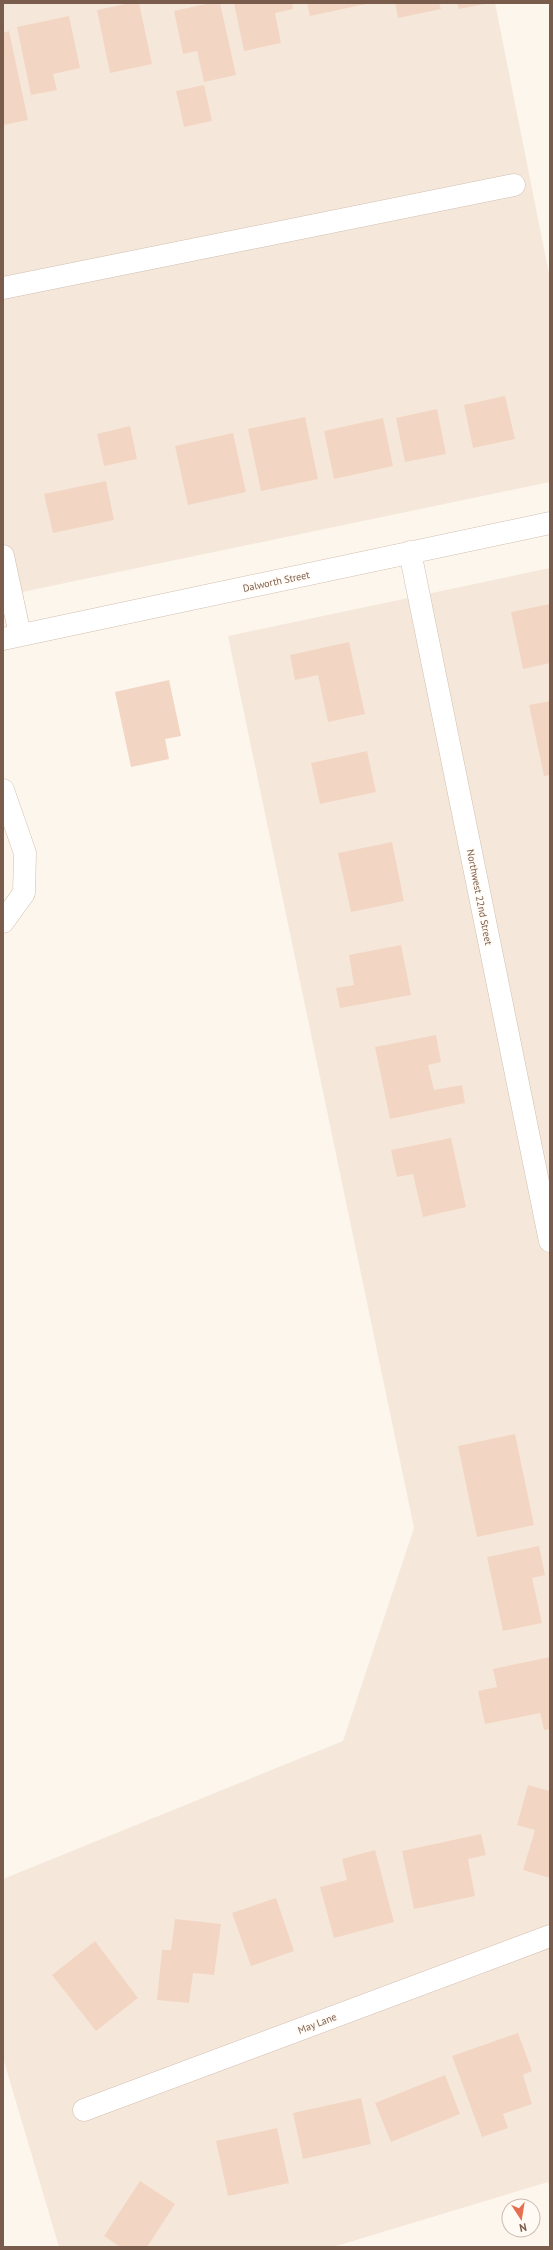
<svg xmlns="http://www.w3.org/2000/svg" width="553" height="2250" viewBox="0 0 553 2250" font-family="'PT Sans',sans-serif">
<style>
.residential{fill:#f5e8da}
.building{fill:#f3d5c3}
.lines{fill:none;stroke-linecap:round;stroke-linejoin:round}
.minor-casing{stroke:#d1beb0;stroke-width:23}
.minor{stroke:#fff;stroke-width:22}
.labels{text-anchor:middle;stroke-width:3;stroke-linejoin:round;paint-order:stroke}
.street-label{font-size:10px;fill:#7a5c4d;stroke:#fffaf3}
</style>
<rect width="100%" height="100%" fill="#fdf6ec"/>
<path class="residential" d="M3,3H495L550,279V482L3,596Z
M550,568V2191L548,2182L333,2247H59L3,2058V1879L343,1741L414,1528L228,636Z"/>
<path class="building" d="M130,3H139L152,64L110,73L97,10Z
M210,3H220L236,75L204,82L197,51L183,54L174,11Z
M234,3H292L293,9L275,13L281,43L244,51Z
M307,3H366V4L310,16Z
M395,3H439L441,9L398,18Z
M457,3H485V4L459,9Z
M69,16L80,68L53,74L57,90L31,95L17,27Z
M9,31L28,120L3,125V33Z
M204,85L212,121L184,127L176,91Z
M505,396L515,439L473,448L464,405Z
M437,409L446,454L405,462L396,418Z
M305,417L318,479L261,491L248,429Z
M383,418L393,466L334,479L324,431Z
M130,426L137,459L104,466L97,434Z
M233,433L246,492L188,505L175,446Z
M106,481L114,520L53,533L44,494Z
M550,604V663L523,669L511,612Z
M349,642L365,714L328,722L318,675L295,680L290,655Z
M169,680L181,736L165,739L169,759L131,767L115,692Z
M550,701V775L544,776L529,705Z
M367,751L376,792L320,804L311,763Z
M392,842L404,901L351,912L338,853Z
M401,945L411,995L340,1008L336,988L354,985L349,955Z
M436,1035L441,1062L428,1065L434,1090L462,1085L465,1103L390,1119L375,1047Z
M451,1138L466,1207L423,1217L413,1174L397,1177L391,1150Z
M515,1434L534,1525L477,1537L458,1446Z
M539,1546L545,1575L532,1578L542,1623L503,1631L487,1557Z
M550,1657V1729L544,1730L540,1713L485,1724L478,1691L497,1687L493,1669Z
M528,1785L550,1791V1878L523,1870L535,1830L517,1825Z
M481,1834L486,1855L468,1859L475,1896L414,1909L402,1851Z
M375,1850L394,1922L334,1938L320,1887L347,1880L342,1859Z
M276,1898L294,1951L251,1966L232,1913Z
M175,1919L221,1924L214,1975L193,1973L189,2003L157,2000L162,1950H171Z
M95,1941L138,1998L96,2031L52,1975Z
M518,2033L532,2071L523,2075L532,2104L503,2114L508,2128L482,2137L452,2056Z
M445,2075L460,2114L391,2142L375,2103Z
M361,2098L371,2144L303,2159L293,2113Z
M277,2128L289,2183L228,2196L216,2141Z
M140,2181L175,2204L147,2247H120L104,2236Z"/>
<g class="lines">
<defs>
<path id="minor" d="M3,288L514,185
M410,552L550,1241
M3,556L20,635
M3,639L550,523
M3,790L25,853L24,893L3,922
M84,2110L550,1936"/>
</defs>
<use href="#minor" class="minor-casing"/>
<use href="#minor" class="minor"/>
</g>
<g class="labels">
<g class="street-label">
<text transform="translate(276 581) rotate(-12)" y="4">Dalworth Street</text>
<text transform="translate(480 897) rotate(79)" y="4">Northwest 22nd Street</text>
<text transform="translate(317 2023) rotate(-21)" y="4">May Lane</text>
</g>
</g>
<rect width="553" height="2250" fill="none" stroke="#7a5c4d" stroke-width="8"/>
<g transform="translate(521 2218) rotate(168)"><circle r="19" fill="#fffaf3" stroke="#cabbb1"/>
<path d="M0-3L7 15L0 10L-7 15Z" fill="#e76f51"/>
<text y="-6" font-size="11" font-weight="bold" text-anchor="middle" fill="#7a5c4d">N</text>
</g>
</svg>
